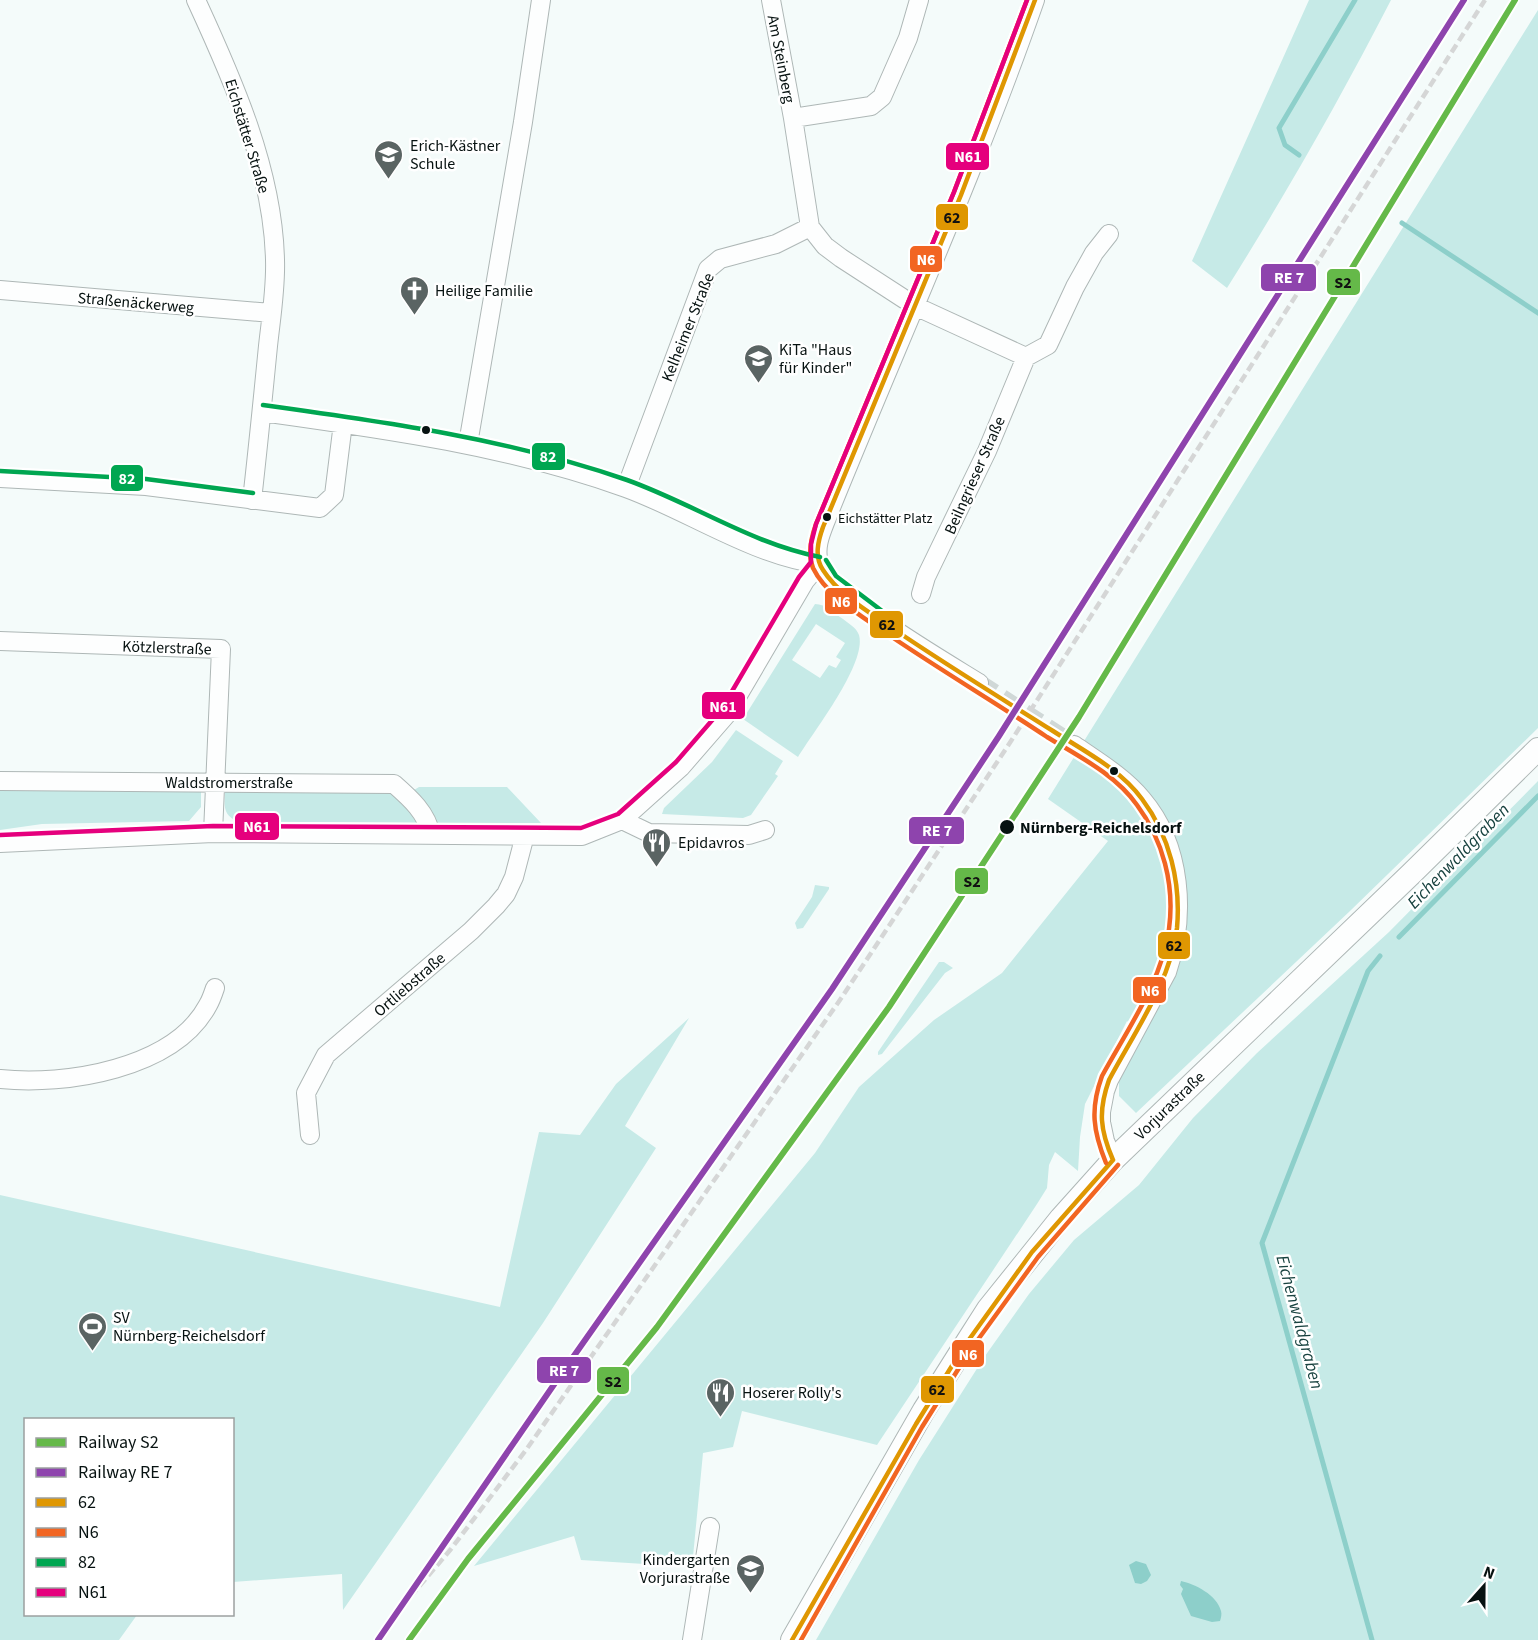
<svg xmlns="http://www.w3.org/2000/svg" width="1538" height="1640" viewBox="0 0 1538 1640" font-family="'Source Sans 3',sans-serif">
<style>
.green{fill:#c6eae7;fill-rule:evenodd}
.water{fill:#8dcfca}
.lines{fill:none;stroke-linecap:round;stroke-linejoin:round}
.stream{stroke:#8dcfca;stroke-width:5}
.minor-tunnel{stroke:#d0d8d7;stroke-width:18;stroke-dasharray:18 9;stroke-linecap:butt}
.minor-casing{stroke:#aeb7b6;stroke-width:20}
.major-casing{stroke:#aeb7b6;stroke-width:24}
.minor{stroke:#fdfefe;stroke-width:18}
.major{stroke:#fdfefe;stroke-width:22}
.rail{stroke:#d5d6d6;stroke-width:4.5;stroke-dasharray:9 4.5;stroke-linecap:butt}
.bus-1-casing{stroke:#fff;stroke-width:9}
.bus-2-casing{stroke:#fff;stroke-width:9}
.bus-3-casing{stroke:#fff;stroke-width:9}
.bus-4-casing{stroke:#fff;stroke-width:9}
.bus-1{stroke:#df9702;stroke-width:4.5}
.bus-2{stroke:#f26522;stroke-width:4.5}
.bus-3{stroke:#00a651;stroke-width:4.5}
.bus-4{stroke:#e5007d;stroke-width:4.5}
.rail-1-casing{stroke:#fff;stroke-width:10}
.rail-2-casing{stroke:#fff;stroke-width:10}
.rail-1{stroke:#65b949;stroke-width:6}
.rail-2{stroke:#8e44ad;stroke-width:6}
.bus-dot{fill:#071211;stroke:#fff;stroke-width:2}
.labels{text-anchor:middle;stroke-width:5;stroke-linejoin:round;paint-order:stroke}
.bus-label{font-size:14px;fill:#071211;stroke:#fff;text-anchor:start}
.street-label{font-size:16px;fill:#071211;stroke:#fff}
.poi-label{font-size:16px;fill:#071211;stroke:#fff;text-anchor:start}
.stop-label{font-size:16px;font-weight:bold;fill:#071211;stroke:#fff;text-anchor:start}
.water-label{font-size:18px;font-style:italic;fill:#17423f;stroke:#fff}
.line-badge{stroke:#fff;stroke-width:2}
.badge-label{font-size:16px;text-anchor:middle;font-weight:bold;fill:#fff}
.pale-badge-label{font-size:16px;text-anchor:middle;font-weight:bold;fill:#111}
</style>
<rect width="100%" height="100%" fill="#f4fbfa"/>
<path class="green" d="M1309,0H1391C1340,99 1286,194 1227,288L1192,261Z
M1538,10V728L1350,911L1136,1113L1119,1096V1081L1144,1034L1127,1021L1085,1104L1080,1137L1078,1171L1055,1152L1049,1165L1047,1188L1037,1204L877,1445L742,1411L733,1447L703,1453L692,1567L581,1560L574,1536L474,1566L815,1153L859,1087L934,1020L1002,973L1108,841L1048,799Z
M815,604C826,604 834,613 843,619C849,624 856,627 859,635C867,663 814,731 798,757L743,719ZM816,624L845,643L836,657L841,660L836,668L829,665L820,678L792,660Z
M736,730L783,761L775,774L778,776L751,815L743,818L662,814L664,808L712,762Z
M1538,781V1640H816L919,1460L985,1356L1029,1294L1074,1240L1139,1185L1193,1118L1257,1053L1389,932Z
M225,787L399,793L419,823L239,822C221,815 225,805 225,787Z
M419,787H507L541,823H437C428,817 415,802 414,790Z
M201,788V807L189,821L42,824L0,830V789Z
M815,885L829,887V889L803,928L797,929L795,923L812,897Z
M939,962H944L953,968L945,973L882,1054L878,1055V1052Z
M689,1018L625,1126L656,1148L543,1323L343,1610L342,1574L233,1582L232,1420H26V1614L137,1615L119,1640H0V1195L500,1307L539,1132L580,1135L616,1084Z"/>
<path class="water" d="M1136,1561L1146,1564L1151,1575L1147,1581L1141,1584L1135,1583L1129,1565Z
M1181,1581C1195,1584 1217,1595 1221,1611C1222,1614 1221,1618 1220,1621L1212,1622L1191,1616L1181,1594L1183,1589L1180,1585Z"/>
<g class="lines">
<path class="stream" d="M1299,155L1285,145L1279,128L1355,0
M1402,223L1538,313
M1399,937L1538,796
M1372,1640L1262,1243L1368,971L1380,956"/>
<path class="minor-tunnel" d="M979,683L1074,745"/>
<defs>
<path id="minor" d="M196,0C233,80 273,170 275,260C276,288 271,318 268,346C263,397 258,448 252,500
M771,0L793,118L810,227L825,246L841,258L915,306L1026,357
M793,118L871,106L882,97L908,38L919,0
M0,290L271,313
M262,412C384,429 508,446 626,488C689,511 752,555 819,564
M468,444L523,122L541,0
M0,478L146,486L320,508L334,495L343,423
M626,488L708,269L720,259L776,244L810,227
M921,594L926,577L987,451L1026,357L1048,345L1075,287L1094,253L1109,234
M0,641L221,649L213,833
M979,683C947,663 830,595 819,563C814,546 822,531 828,515C897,344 974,175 1035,0
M1074,745C1097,761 1124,777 1142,799C1182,846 1186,916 1167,972L1109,1080L1105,1091L1101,1112V1122L1105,1141L1113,1160
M0,781L394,784C410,798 427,813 431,835
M622,820L649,833L749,835L765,830
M0,843L213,833L582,836L622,820L681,767L727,714L805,581L819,564
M0,1079C65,1086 174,1069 208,1005C211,1000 213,994 215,988
M310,1135L306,1093L326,1055L471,931L496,906L506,894L514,877L525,835
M692,1640L710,1527"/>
<path id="major" d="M792,1640L924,1410L965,1345L988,1309L1061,1218L1113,1160L1411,874L1538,749"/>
</defs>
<use href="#minor" class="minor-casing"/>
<use href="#major" class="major-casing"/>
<use href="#minor" class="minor"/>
<use href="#major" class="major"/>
<path class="rail" d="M379,1640L411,1596L451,1549L526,1450L842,997L1011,741L1485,0"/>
<defs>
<path id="bus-1" d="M1035,0L961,195L823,527C818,541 814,557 823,570C839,595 869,612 892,628C945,664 999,697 1053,731C1084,751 1120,769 1142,799C1170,836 1181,883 1177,928C1171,981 1134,1033 1109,1080C1098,1111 1100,1130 1113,1160
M792,1640L916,1424L963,1348L1032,1252L1113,1160"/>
<path id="bus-2" d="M1027,0L954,192L816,524C811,538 807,554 813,568C826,595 860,615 883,631C937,668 993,701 1047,737C1078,756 1115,774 1137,805C1163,840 1175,885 1169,929C1162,981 1127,1030 1102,1076C1090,1109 1093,1131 1106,1163
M801,1640L922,1427L969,1352L1038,1257L1118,1165"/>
<path id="bus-3" d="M263,405C386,422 509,439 627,480C694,504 750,543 820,557
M0,471L146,479L253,493
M826,560L836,576L898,623"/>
<path id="bus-4" d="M0,835L213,826L581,828L618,814L676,762L721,710L799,577L811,562V544L816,524L954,192L1027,0"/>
</defs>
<use href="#bus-1" class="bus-1-casing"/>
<use href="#bus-2" class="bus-2-casing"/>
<use href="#bus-3" class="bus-3-casing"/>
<use href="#bus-4" class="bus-4-casing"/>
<use href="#bus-1" class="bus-1"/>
<use href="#bus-2" class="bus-2"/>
<use href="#bus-3" class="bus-3"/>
<use href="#bus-4" class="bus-4"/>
<defs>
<path id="rail-1" d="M409,1640L468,1559L657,1327L889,1007L1079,717L1515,0"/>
<path id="rail-2" d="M378,1640L564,1370L832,989L999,736L1464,0"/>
</defs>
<use href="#rail-1" class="rail-1-casing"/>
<use href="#rail-2" class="rail-2-casing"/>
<use href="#rail-1" class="rail-1"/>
<use href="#rail-2" class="rail-2"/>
</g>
<defs>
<symbol id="school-pin" viewBox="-11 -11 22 30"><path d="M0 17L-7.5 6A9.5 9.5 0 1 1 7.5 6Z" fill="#5a6463" stroke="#fff"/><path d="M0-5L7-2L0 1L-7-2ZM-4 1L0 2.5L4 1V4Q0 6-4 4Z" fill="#fff"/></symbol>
<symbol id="church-pin" viewBox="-11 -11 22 30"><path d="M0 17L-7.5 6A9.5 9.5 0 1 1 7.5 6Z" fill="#5a6463" stroke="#fff"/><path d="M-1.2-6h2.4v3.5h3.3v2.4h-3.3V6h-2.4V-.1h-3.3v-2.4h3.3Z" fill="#fff"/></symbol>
<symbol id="restaurant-pin" viewBox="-11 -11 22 30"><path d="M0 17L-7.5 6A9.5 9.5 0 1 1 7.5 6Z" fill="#5a6463" stroke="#fff"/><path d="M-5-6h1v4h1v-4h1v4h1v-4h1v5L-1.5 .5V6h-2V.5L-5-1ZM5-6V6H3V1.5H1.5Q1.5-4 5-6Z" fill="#fff"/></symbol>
<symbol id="stadium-pin" viewBox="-11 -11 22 30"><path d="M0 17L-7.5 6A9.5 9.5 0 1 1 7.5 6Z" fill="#5a6463" stroke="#fff"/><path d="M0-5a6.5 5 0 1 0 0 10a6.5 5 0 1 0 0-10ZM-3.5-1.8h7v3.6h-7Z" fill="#fff"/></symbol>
</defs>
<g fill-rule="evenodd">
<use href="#school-pin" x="372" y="138" width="33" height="45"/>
<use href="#church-pin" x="398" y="274" width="33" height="45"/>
<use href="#school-pin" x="742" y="342" width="33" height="45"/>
<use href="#restaurant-pin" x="640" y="826" width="33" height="45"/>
<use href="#stadium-pin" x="76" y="1310" width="33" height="45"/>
<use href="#restaurant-pin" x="704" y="1376" width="33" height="45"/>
<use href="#school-pin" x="734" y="1552" width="33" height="45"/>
</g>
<g class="bus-dot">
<circle cx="426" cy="430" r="5"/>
<circle cx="827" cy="517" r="5"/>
<circle cx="1114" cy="771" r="5"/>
<circle cx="1007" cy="827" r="8"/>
</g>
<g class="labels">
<g class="bus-label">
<text x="838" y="523">Eichstätter Platz</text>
</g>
<g class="street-label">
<text transform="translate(782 59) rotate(79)" y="6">Am Steinberg</text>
<text transform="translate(248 136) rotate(73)" y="6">Eichstätter Straße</text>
<text transform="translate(136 302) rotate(5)" y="6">Straßenäckerweg</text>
<text transform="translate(687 327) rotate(-68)" y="6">Kelheimer Straße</text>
<text transform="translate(974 475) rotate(-66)" y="6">Beilngrieser Straße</text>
<text transform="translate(167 647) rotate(2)" y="6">Kötzlerstraße</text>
<text x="229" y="788">Waldstromerstraße</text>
<text transform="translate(409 984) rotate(-41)" y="6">Ortliebstraße</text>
<text transform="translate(1169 1105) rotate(-44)" y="6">Vorjurastraße</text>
</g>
<g class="poi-label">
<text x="410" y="151">Erich-Kästner<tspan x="410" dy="18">Schule</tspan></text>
<text x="435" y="296">Heilige Familie</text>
<text x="779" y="355">KiTa "Haus<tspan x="779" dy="18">für Kinder"</tspan></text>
<text x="678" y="848">Epidavros</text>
<text x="113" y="1323">SV<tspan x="113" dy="18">Nürnberg-Reichelsdorf</tspan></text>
<text x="742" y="1398">Hoserer Rolly's</text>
<text x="730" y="1565" text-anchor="end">Kindergarten<tspan x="730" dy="18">Vorjurastraße</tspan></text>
</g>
<g class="stop-label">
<text x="1020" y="833">Nürnberg-Reichelsdorf</text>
</g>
<g class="water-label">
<text transform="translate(1458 856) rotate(-46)" y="6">Eichenwaldgraben</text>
<text transform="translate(1300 1322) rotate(75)" y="6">Eichenwaldgraben</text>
</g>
</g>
<g class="line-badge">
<rect x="945" y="142" width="45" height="29" rx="6" fill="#e5007d"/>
<rect x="935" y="203" width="34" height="28" rx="6" fill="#df9702"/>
<rect x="909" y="245" width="34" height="28" rx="6" fill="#f26522"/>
<rect x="1260" y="263" width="57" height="29" rx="6" fill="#8e44ad"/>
<rect x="1326" y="268" width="35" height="28" rx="6" fill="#65b949"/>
<rect x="531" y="442" width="35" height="29" rx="6" fill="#00a651"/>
<rect x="110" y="464" width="34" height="28" rx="6" fill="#00a651"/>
<rect x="824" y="587" width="34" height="28" rx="6" fill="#f26522"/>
<rect x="869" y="610" width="35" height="29" rx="6" fill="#df9702"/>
<rect x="701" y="691" width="45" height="29" rx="6" fill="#e5007d"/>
<rect x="234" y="812" width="46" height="29" rx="6" fill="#e5007d"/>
<rect x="908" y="816" width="57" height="29" rx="6" fill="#8e44ad"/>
<rect x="954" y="867" width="35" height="28" rx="6" fill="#65b949"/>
<rect x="1157" y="931" width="34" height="29" rx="6" fill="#df9702"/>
<rect x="1132" y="976" width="35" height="28" rx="6" fill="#f26522"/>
<rect x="951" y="1339" width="34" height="29" rx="6" fill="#f26522"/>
<rect x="536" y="1356" width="56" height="28" rx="6" fill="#8e44ad"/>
<rect x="596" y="1366" width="34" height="29" rx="6" fill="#65b949"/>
<rect x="920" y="1375" width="35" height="29" rx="6" fill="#df9702"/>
</g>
<g class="badge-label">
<text x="968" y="162">N61</text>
<text x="926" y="265">N6</text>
<text x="1289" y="283">RE 7</text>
<text x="548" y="462">82</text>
<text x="127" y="484">82</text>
<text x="841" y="607">N6</text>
<text x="723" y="712">N61</text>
<text x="257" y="832">N61</text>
<text x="937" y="836">RE 7</text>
<text x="1150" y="996">N6</text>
<text x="968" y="1360">N6</text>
<text x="564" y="1376">RE 7</text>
</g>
<g class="pale-badge-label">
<text x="952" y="223">62</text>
<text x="1343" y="288">S2</text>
<text x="887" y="630">62</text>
<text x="972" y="887">S2</text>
<text x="1174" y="951">62</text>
<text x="613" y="1387">S2</text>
<text x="937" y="1395">62</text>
</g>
<rect x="24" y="1418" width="210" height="198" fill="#ffffff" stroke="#9ca0a0" stroke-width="1.5"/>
<rect x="36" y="1438" width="30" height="9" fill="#65b949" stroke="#9ca0a0" stroke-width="1.5"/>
<text x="78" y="1448" font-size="18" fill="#071211">Railway S2</text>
<rect x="36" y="1468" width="30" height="9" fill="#8e44ad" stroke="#9ca0a0" stroke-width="1.5"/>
<text x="78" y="1478" font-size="18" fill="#071211">Railway RE 7</text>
<rect x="36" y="1498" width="30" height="9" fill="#df9702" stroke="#9ca0a0" stroke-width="1.5"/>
<text x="78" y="1508" font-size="18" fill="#071211">62</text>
<rect x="36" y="1528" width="30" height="9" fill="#f26522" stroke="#9ca0a0" stroke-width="1.5"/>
<text x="78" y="1538" font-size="18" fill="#071211">N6</text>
<rect x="36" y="1558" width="30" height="9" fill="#00a651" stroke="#9ca0a0" stroke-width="1.5"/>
<text x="78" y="1568" font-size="18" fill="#071211">82</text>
<rect x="36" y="1588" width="30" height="9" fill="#e5007d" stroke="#9ca0a0" stroke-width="1.5"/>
<text x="78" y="1598" font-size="18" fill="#071211">N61</text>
<g transform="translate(1484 1586) rotate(21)" stroke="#ffffff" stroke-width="4.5" paint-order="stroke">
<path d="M0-4.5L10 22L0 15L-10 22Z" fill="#071211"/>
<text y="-9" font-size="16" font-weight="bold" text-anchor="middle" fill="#071211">N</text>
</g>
</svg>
